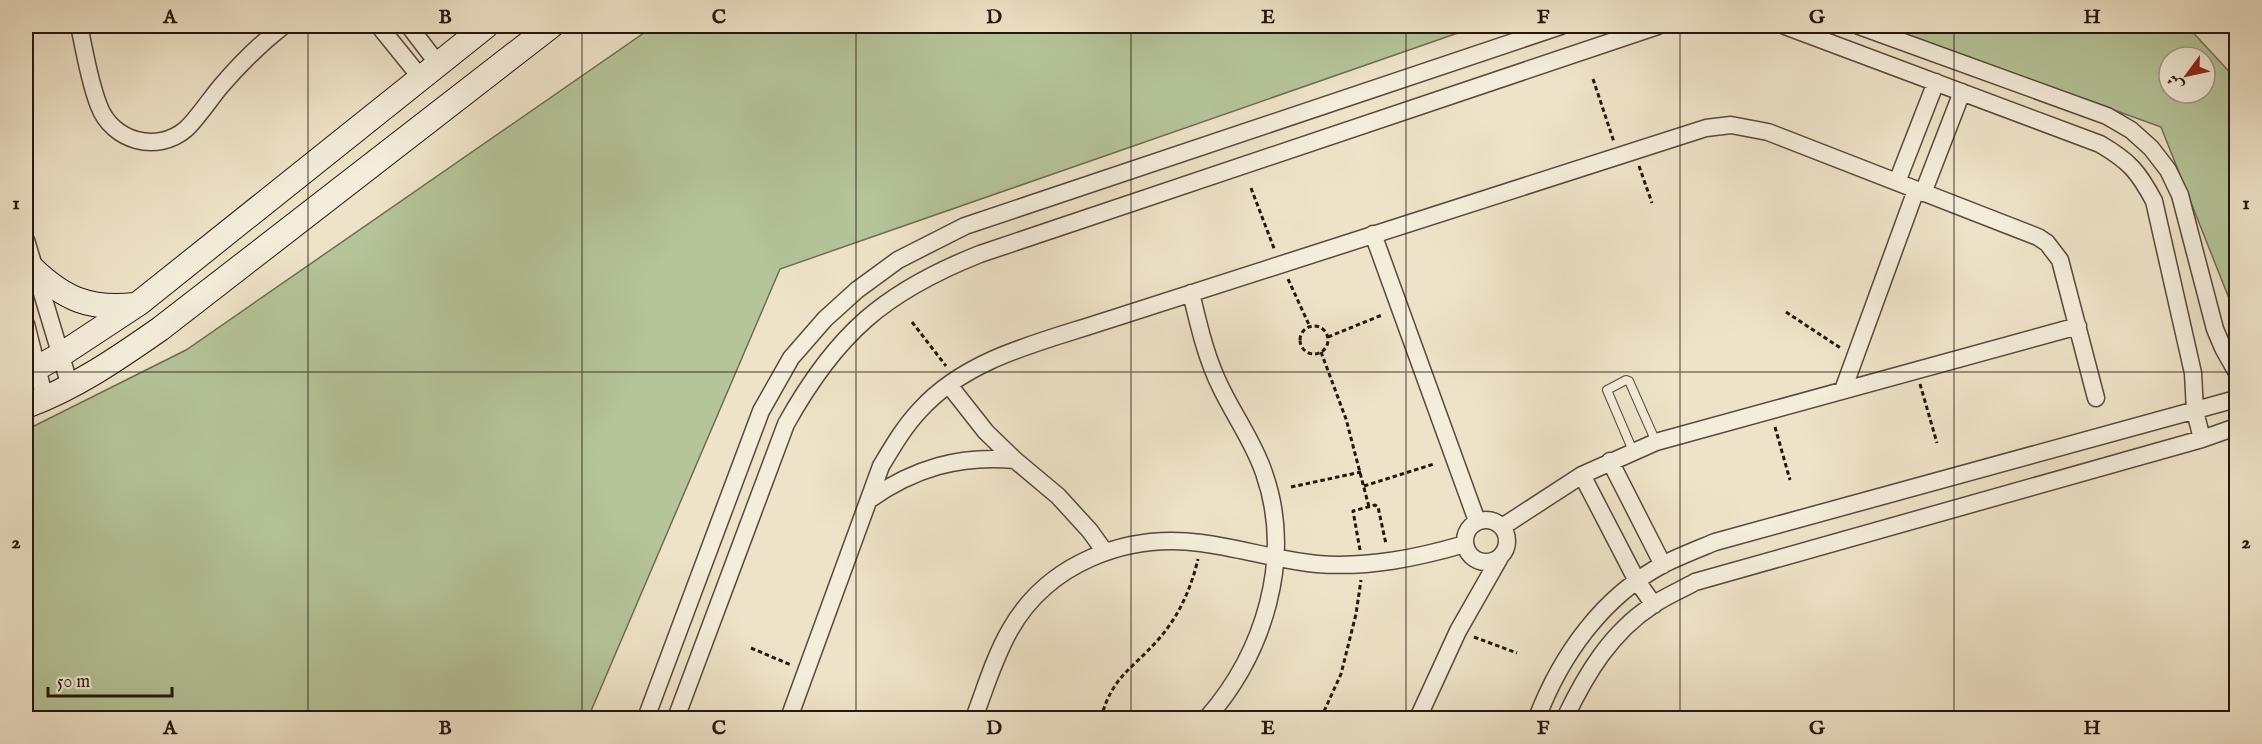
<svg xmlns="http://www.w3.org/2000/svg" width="2262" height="744" viewBox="0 0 2262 744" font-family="'IM FELL English',Amiri,serif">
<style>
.green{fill:#b5c499;stroke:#6e6d53;stroke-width:1.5;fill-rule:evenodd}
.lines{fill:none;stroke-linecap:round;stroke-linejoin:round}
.lane-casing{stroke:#58493c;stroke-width:10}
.street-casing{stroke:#58493c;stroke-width:19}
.secondary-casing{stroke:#26160d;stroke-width:26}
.path{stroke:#26160d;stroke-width:3;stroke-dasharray:4.5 3;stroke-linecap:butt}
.lane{stroke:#f4eddb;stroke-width:8}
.street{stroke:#f4eddb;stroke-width:16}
.secondary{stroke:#f4eddb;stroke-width:24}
.grid{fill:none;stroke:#26160d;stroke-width:1.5;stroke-opacity:0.55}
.neatline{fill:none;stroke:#26160d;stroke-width:2}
.grid-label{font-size:20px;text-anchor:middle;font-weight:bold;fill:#26160d}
</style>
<rect width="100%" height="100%" fill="#eee3c8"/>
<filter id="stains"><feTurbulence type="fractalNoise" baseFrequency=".00333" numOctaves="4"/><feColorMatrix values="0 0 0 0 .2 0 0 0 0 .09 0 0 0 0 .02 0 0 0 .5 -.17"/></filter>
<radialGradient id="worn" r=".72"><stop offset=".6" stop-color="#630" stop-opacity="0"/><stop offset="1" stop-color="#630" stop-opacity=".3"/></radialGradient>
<path class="green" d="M654,26H1478L780,269L588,718H26V430L186,350Z
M1883,26H2187L2236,79V316L2161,127ZM2169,57H2205V93H2169Z"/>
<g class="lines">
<defs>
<path id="lane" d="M1633,451L1607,390L1626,380L1629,381L1656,442"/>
<path id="street" d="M79,26C85,52 89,81 99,106C112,141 157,154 186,129C196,120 211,98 221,86C240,64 260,44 283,26
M379,26L421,78
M409,26L438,64
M1785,26L2100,144C2129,161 2138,171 2154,201L2193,373L2195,411L2202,439
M1859,26L2107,116L2131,130L2151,148L2168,170L2180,195L2215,329L2223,348L2236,371
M1897,182L1936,82
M1923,193L1962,92
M1373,234L1477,521
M26,240L70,386
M1191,293C1199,326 1206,358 1221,388C1235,417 1254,443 1264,473C1294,558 1264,653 1207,718
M26,324L45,399
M949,385L986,432L1015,460L1058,496L1090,531L1105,552
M1843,390L1916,190
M1610,461L1663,565
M1582,475L1637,581L1654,605
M869,500C914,468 960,455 1015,460
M1465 541a21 21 0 1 1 42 0a21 21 0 1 1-42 0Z
M1502,527L1582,475L1656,442L2078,326
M646,718L761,411L791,358L825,319L857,290L898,260L965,226L1561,26
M676,718L786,424C836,334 884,292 980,254L1658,26
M789,718L881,466C893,446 904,427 920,410C967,358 1041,342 1105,321L1706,128L1731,125L1768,132L2038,237L2047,243L2060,260L2096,398
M974,718C985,689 994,658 1010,630C1048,563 1126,533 1201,543C1240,548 1277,560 1317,564C1368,568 1417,558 1465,544
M1418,718L1458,631L1499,559
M1537,718C1561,655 1603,596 1664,564C1680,556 1698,549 1715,542L2236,399
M1565,718C1586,674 1611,632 1653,605C1666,596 1681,590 1695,582L2202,439L2236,427"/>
<path id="secondary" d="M32,268C64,299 90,310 135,305
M26,372L37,368L62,354L138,304L486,26
M26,406C75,388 117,359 160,329L551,26"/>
</defs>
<use href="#lane" class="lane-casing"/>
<use href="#street" class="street-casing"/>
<use href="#secondary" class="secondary-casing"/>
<path class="path" d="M1593,79L1614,142
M1639,166L1652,203
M1251,188L1275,251
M1288,279L1310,327
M1786,312L1842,349
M912,322L946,366
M1300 340a14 14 0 1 1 28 0a14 14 0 1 1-28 0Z
M1328,337L1382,315
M1321,352L1346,419L1369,507
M1920,384L1937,443
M1775,427L1790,480
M1364,486L1434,464
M1291,487L1361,472
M1360,550L1353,511L1375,505L1378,507L1386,544
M1474,637L1517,653
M751,648L791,665
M1101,718C1112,677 1131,670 1157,641C1178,618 1191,589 1198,559
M1321,718L1341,674L1356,614L1361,580"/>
<use href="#lane" class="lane"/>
<use href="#street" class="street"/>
<use href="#secondary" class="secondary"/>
</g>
<path class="grid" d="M308,26V718M582,26V718M856,26V718M1131,26V718M1406,26V718M1680,26V718M1954,26V718M26,372H2236"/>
<rect width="2262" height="744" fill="none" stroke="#eee3c8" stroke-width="66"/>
<g transform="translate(2187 75) rotate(237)"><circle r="28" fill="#f4eddb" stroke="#a29789" stroke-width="1.5"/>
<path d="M0-4.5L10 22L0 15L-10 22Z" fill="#8f2418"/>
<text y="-9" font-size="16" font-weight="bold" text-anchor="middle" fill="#26160d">ش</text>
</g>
<path d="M48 687v9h124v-9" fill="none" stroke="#26160d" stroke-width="3"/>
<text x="57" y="687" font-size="18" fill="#26160d" stroke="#f4eddb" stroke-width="4.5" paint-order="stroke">50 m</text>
<rect x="33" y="33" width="2196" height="678" class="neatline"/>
<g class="grid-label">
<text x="170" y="23">A</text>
<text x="445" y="23">B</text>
<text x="719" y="23">C</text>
<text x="994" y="23">D</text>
<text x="1268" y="23">E</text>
<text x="1543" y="23">F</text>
<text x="1817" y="23">G</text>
<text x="2092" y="23">H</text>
<text x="16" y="209">1</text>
<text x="2246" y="209">1</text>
<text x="16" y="548">2</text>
<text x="2246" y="548">2</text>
<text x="170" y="734">A</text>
<text x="445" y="734">B</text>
<text x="719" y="734">C</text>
<text x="994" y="734">D</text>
<text x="1268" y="734">E</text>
<text x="1543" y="734">F</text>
<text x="1817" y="734">G</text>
<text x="2092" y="734">H</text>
</g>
<rect width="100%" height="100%" filter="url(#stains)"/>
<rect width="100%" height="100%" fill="url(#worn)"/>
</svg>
